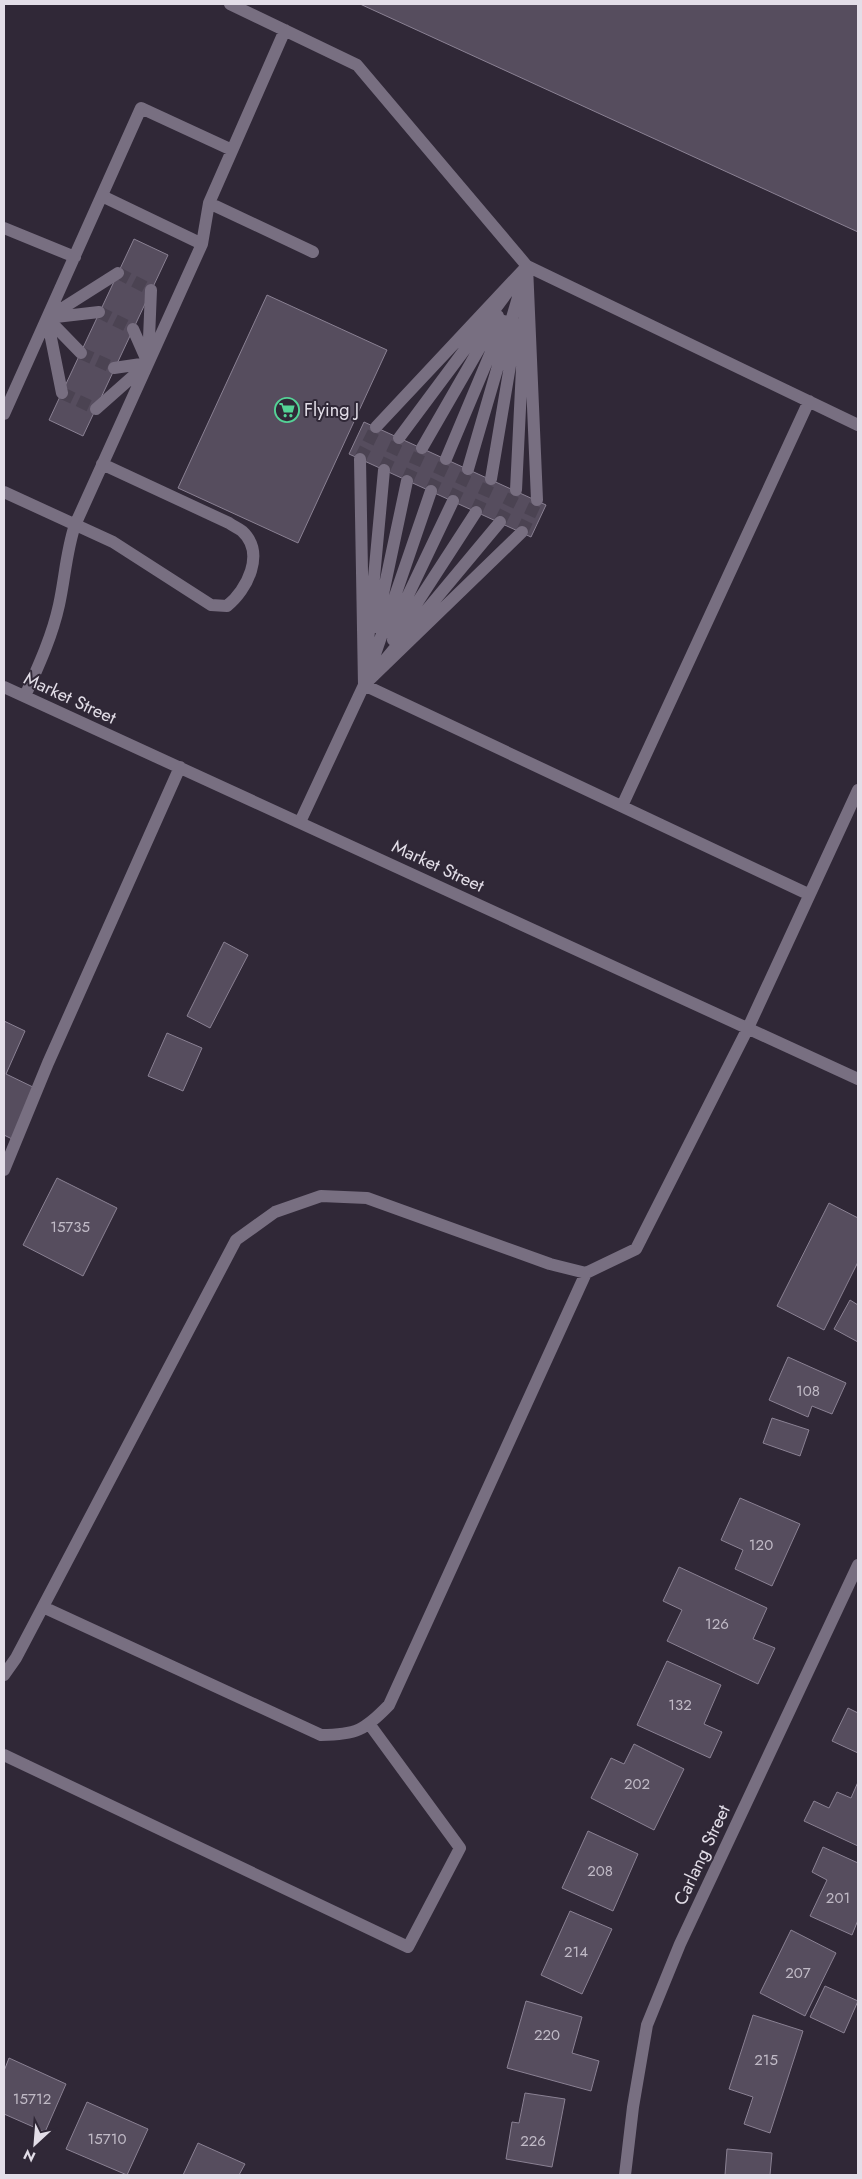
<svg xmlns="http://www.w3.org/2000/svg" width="862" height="2179" viewBox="0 0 862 2179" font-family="Jost,sans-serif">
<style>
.building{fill:#564d5e;stroke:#8a8193}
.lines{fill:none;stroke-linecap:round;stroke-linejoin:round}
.minor-tunnel{stroke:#4b4352;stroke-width:12;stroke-dasharray:12 6;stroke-linecap:butt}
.minor{stroke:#786f81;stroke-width:12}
.labels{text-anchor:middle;stroke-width:4;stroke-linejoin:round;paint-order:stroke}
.number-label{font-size:15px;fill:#c0bac6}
.poi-label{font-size:18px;fill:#e3dee8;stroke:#302837;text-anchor:start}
.street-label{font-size:18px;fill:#e3dee8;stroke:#302837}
</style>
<rect width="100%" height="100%" fill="#302837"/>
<path class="building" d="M360,4H858V232Z
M134,239L168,255L83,436L49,420Z
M267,295L387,350L298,543L178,488Z
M364,422L546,505L531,537L349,454Z
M224,942L248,955L210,1028L187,1016Z
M4,1021L25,1031L6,1074L37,1089L14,1140L4,1135Z
M167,1033L202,1048L183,1091L148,1076Z
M57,1178L117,1208L83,1276L23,1245Z
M829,1203L858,1218V1262L824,1330L777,1306Z
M850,1300L858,1305V1342L834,1329Z
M788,1357L846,1383L832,1414L812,1406L808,1417L769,1400Z
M772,1418L809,1430L800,1456L763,1443Z
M740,1498L800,1524L772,1586L735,1569L743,1550L721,1540Z
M679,1567L767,1608L753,1639L775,1648L758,1684L667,1641L682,1610L663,1601Z
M667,1661L721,1685L704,1724L722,1732L710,1758L637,1725Z
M848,1708L858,1713V1753L832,1741Z
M634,1744L684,1769L654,1830L591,1798L611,1758L624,1764Z
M858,1782V1846L804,1821L814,1801L829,1808L837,1792L851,1798Z
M588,1831L638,1854L613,1911L562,1888Z
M823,1847L858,1863V1920L852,1935L810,1916L827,1880L812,1872Z
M570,1911L612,1929L582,1994L541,1975Z
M791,1930L836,1953L805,2016L760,1993Z
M825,1986L858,2001L844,2033L810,2017Z
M526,2001L582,2017L572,2053L599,2061L591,2091L507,2068Z
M753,2015L803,2031L770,2133L744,2124L753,2097L729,2089Z
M9,2058L66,2084L45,2132L4,2114V2071Z
M525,2093L565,2099L552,2167L506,2159L512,2122L519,2123Z
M87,2102L148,2129L127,2175L66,2149Z
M198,2143L245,2164L239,2175H183Z
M727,2149L772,2153L770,2175H725Z"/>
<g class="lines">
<path class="minor-tunnel" d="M118,273L151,290
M99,312L133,329
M81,353L114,368
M62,393L96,409
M360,459L376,427
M384,470L399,438
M407,481L422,448
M431,491L446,459
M453,501L468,469
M476,512L491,479
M500,522L516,490
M522,532L537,500"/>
<path class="minor" d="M230,4L357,65L527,266L858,425
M102,196L202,244
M209,203L313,252
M4,228L75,257
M99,312L47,318L118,273
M133,329L148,363L151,290
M62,393L47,318L81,353
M96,409L148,363L114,368
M4,414L141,108L232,150
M376,427L527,266L399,438
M422,448L498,316
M360,459L364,685L384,470
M446,459L504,321
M468,469L521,287
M491,479L517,324
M516,490L527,266L537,500
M4,492L113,542L211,605L227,606C247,590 266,553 242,531C238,528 233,526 229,523L102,464
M500,522L364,685L522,532
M376,627L407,481
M390,633L453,501
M393,640L476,512
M371,666L431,491
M4,687L858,1079
M25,696C38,667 52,637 59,605C65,578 66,552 75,525L202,244L209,203L285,30
M622,806L809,401
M300,822L364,685L808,894
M4,1170L48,1063L180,767
M43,1607L321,1735C356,1735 365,1730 389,1705L586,1273
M4,1675L16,1658L236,1240L275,1212L321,1196L367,1198L550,1264L586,1273L636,1249L748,1028L858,790
M4,1755L408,1947L460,1848L370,1725
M625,2175L633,2107L647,2025L680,1944L858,1565"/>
</g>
<defs>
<symbol id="supermarket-ring" viewBox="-11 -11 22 22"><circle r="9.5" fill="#302837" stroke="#54d396" stroke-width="1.5"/><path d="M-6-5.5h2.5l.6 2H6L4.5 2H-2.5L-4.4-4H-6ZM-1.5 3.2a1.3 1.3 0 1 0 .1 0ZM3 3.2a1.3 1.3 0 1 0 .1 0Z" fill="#54d396"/></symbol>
</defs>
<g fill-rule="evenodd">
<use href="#supermarket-ring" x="273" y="396" width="28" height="28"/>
</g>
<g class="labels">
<g class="number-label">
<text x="70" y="1232">15735</text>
<text x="808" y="1396">108</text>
<text x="761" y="1550">120</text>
<text x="717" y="1629">126</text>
<text x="680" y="1710">132</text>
<text x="637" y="1789">202</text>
<text x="600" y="1876">208</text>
<text x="838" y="1903">201</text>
<text x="576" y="1957">214</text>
<text x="798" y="1978">207</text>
<text x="547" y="2040">220</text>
<text x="766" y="2065">215</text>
<text x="32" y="2104">15712</text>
<text x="107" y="2144">15710</text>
<text x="533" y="2146">226</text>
</g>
<g class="poi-label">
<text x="304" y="416">Flying J</text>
</g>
<g class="street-label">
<text transform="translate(70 698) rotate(25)" y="6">Market Street</text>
<text transform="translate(438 866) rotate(25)" y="6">Market Street</text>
<text transform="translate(702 1855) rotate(-65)" y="6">Carlang Street</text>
</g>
</g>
<rect width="862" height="2179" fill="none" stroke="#e3dee8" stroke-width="10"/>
<g transform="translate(35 2144) rotate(206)" stroke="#302837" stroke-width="4" paint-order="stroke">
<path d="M0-4L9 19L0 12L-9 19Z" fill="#e3dee8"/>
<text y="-8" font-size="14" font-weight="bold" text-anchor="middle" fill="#e3dee8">N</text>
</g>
</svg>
